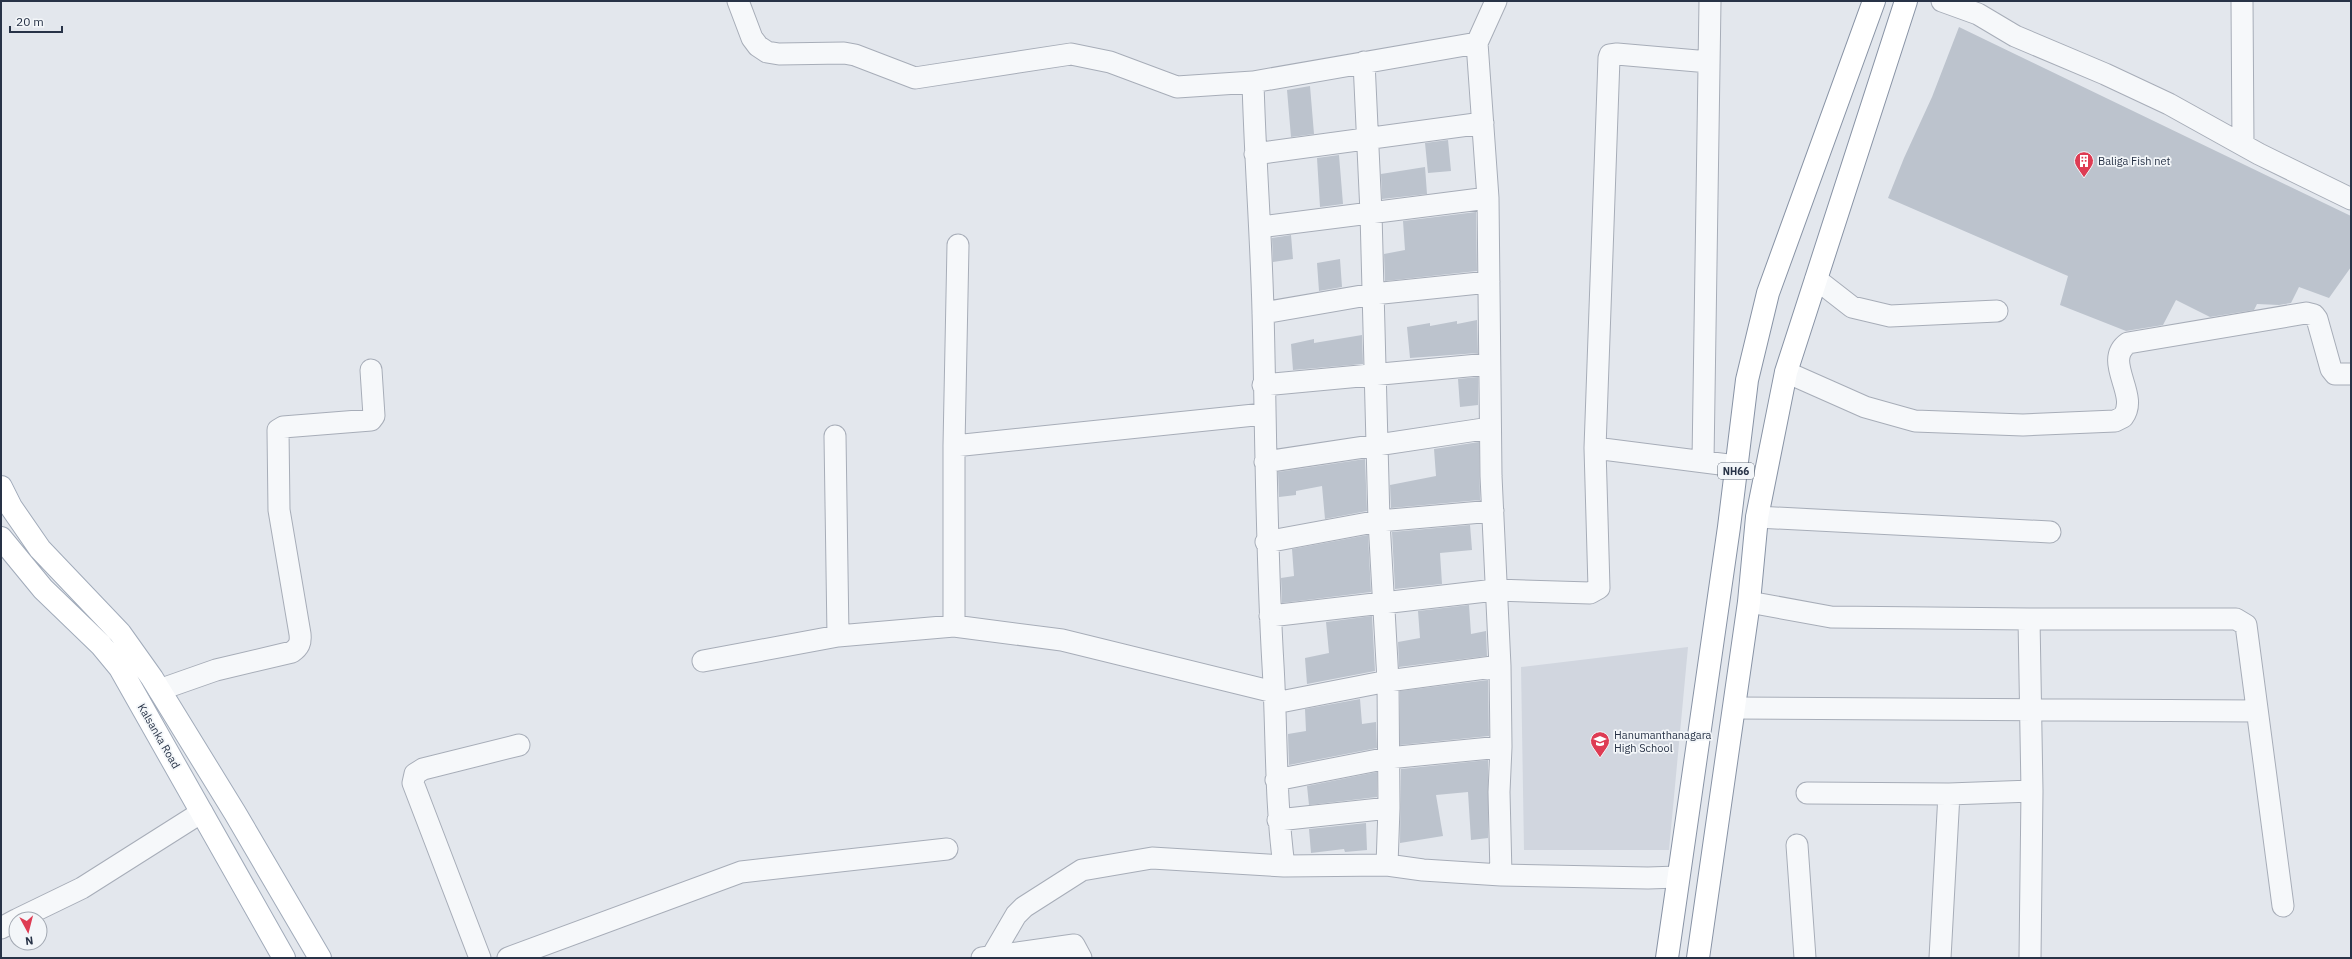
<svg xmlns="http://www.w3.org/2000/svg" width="2352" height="959" viewBox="0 0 2352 959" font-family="'IBM Plex Sans',sans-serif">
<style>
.built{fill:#d1d6df}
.building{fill:#bcc3cd}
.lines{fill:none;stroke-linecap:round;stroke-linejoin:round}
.minor-casing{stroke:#a7adb8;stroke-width:23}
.major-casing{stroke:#a1abba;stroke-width:24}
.highway-casing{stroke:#8893a5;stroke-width:24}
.minor{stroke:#f6f8fa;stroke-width:21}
.major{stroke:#fff;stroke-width:22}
.highway{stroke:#fff;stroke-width:22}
.labels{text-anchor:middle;stroke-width:3.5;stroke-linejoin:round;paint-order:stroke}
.shield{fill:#f3f6f9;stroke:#656e7c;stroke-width:1}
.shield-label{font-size:10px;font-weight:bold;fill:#283347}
.poi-label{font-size:11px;fill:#283347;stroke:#f3f6f9;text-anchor:start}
.street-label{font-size:11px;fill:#283347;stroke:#f3f6f9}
</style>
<rect width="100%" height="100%" fill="#e3e7ed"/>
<path class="built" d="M1688,647L1669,850H1524L1521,667Z"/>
<path class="building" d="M1959,27L2351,216V267L2329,298L2299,287L2291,303L2279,305L2257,304L2254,310L2210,317L2176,300L2163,325L2126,331L2060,305L2068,276L1888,198L1904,158L1932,97Z
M1310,86L1314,134L1291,137L1287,90Z
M1448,140L1451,171L1428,173L1425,143Z
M1339,155L1343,204L1320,207L1317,158Z
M1425,167L1427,194L1382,199L1381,174Z
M1476,212L1477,271L1385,281L1384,254L1405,250L1403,221Z
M1291,235L1293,259L1273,262L1272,238Z
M1340,259L1342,287L1319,291L1317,263Z
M1477,320L1478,353L1410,358L1407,327L1430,323V326L1457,321V324Z
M1362,335L1363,364L1293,370L1291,344L1314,339V343Z
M1478,377V405L1460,407L1458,379Z
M1479,442L1480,500L1391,508L1390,485L1436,476L1434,449Z
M1365,459L1367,511L1325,519L1322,486L1296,491V495L1279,497L1278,472Z
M1470,525L1472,550L1440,553L1442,584L1395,589L1392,532Z
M1368,535L1371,592L1282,603L1281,578L1294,576L1292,549Z
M1469,605L1471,634L1486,631L1487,656L1399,667L1398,642L1420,638L1418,611Z
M1372,616L1375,671L1307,684L1305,658L1329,653L1326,622Z
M1488,680L1489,736L1400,745V691Z
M1360,699L1362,724L1376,722L1377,748L1289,765L1288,734L1306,731L1305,709Z
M1488,760V838L1471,840L1468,792L1436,795L1443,836L1400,843L1401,769Z
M1377,772V797L1309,805L1307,786Z
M1366,823L1367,850L1345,852L1344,849L1311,853L1309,829Z"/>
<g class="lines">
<defs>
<path id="minor" d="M738,1L752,38L758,46L767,52L779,54L844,53L855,55L915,78L1071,54L1110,62L1177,87L1253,82
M1942,1L1978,14L2015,36L2105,74L2169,104L2259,154L2351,199
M2242,1L2243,145
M1477,43L1496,1
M1364,62L1371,213L1379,521L1388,681L1389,808L1387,865
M1255,154L1483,123
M1260,227L1488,198
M1816,279L1852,307L1890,316L1997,311
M1263,313L1373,294L1489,282
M1786,372L1865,407L1915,421L2023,425L2115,421L2123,417C2140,395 2102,361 2128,343L2306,313L2314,315L2317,319L2331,369L2335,374H2351
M1263,385L1489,364
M835,436L838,636
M954,446L1264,414
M1595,448L1736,466
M1703,461L1710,1
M1265,462L1490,428
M1757,517L2050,532
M1266,542L1379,521L1493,511
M1749,602L1831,617L2029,619L2032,791L1949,794L1807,793
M1270,616L1495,590L1590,593L1599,588L1595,448L1609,58L1610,55L1617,54L1709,62
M2029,619H2236L2246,625L2283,906
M954,626V446L958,245
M703,661L838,636L954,626L1062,640L1274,692
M159,690L216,670L292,652C299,647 301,643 300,634L279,510L278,430L283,427L371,420L374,416L371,370
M1275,703L1388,681L1500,666
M1734,708L2257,711
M1276,780L1388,758L1501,747
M1278,820L1389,808
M1797,845L1805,958
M1284,866C1275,799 1277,732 1273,665C1266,547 1266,429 1263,311C1261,234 1255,158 1253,82L1477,43L1488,198L1491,476L1500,666L1501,747L1499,792L1501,875
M18,919L82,888L202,812
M1,928L16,920
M992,956L1016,915L1024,907L1082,870L1152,858L1284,866L1387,865L1423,870L1501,875L1648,878L1678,877
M480,958L413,783L415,774L423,769L519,745
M508,958L741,872L947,849
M982,958L1074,945L1081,958
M1940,958L1949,794
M2030,958L2032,791"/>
<path id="major" d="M1,487L11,507L40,549L120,633L152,678L235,813L320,958
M1,538L43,589L101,645L120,668L284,958"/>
<path id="highway" d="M1667,958L1729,527L1747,380L1768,293L1874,1
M1698,958L1749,602L1757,517L1786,372L1906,1"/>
</defs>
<use href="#minor" class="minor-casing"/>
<use href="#major" class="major-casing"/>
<use href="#highway" class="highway-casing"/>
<use href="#minor" class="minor"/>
<use href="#major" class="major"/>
<use href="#highway" class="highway"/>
</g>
<defs>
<symbol id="building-pin" viewBox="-11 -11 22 30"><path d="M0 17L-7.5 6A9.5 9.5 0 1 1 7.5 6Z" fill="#de3b53" stroke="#f3f6f9"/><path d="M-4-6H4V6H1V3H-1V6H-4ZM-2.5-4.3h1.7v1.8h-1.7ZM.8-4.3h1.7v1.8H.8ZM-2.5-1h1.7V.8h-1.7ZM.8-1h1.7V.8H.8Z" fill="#fff"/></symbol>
<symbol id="school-pin" viewBox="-11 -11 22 30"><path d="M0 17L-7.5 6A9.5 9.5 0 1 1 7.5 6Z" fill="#de3b53" stroke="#f3f6f9"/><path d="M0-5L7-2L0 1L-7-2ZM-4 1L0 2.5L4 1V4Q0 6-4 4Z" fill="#fff"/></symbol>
</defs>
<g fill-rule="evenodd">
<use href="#building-pin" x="2073" y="150" width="22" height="30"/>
<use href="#school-pin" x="1589" y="730" width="22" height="30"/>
</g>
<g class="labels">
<rect class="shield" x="1718" y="463" width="36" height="16" rx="3"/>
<g class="shield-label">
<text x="1736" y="475">NH66</text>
</g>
<g class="poi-label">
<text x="2098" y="165">Baliga Fish net</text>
<text x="1614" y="739">Hanumanthanagara<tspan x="1614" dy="13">High School</tspan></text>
</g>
<g class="street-label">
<text transform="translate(159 736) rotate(60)" y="4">Kalsanka Road</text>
</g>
</g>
<rect width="2352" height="959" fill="none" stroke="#283347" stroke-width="4"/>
<g transform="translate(28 931) rotate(173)"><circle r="19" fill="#f3f6f9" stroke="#a2a8b2"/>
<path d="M0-3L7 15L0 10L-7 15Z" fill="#de3b53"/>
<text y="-6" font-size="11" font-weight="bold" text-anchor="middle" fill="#283347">N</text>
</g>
<path d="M10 26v6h52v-6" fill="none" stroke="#283347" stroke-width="2"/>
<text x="16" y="26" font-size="12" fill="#283347" stroke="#f3f6f9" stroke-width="3" paint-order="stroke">20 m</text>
</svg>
